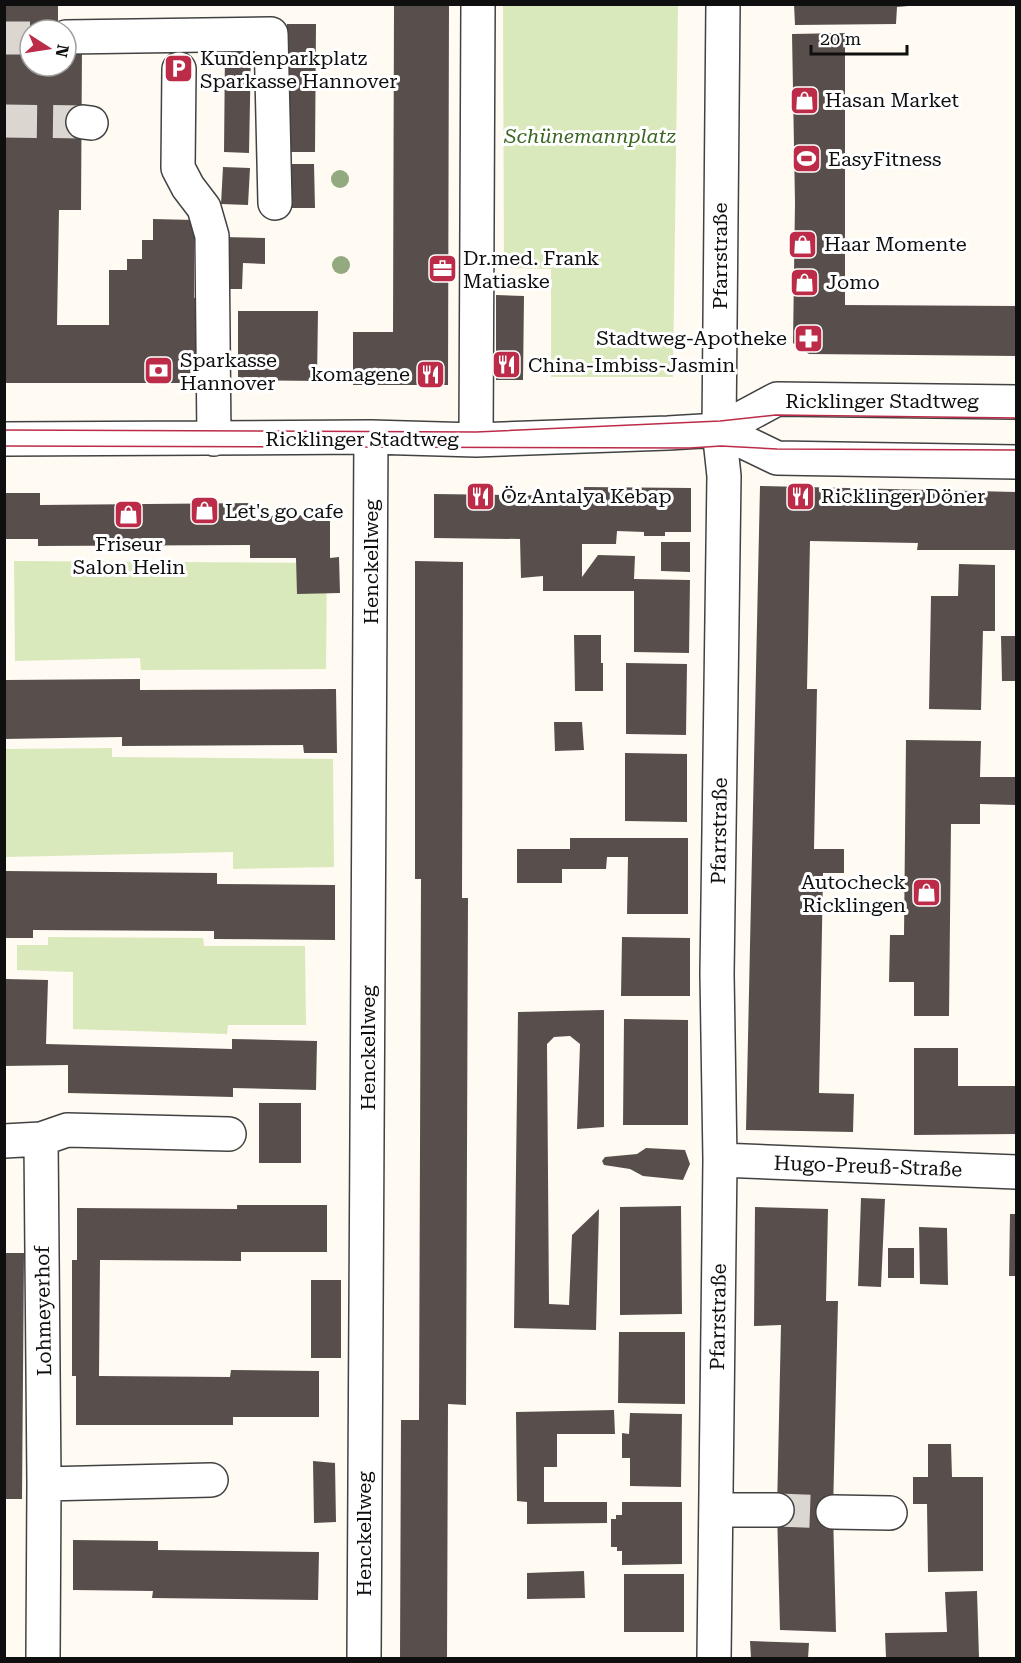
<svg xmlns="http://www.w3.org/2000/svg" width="1021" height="1663" viewBox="0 0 1021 1663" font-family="'Roboto Serif',serif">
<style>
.green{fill:#dae9bc}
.building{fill:#584f4c}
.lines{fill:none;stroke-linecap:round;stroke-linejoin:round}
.minor-tunnel{stroke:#dbd7d0;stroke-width:33;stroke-dasharray:33 16;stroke-linecap:butt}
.minor-casing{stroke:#424242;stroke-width:36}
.minor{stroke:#fff;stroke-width:33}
.tram{stroke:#bc2b47;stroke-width:1.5}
.tree{fill:#93a97f}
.labels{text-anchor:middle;stroke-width:6;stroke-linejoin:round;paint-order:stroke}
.poi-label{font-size:20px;fill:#0f0f0f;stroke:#fff;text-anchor:start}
.park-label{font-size:20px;font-style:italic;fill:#3a6621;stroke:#fff}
.street-label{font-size:20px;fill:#0f0f0f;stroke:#fff}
</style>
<rect width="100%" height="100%" fill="#fffaf2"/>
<path class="green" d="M503,5H678L673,377H551V269L504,268Z
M14,561L327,563L326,669L141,670L140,658L15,661Z
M112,748V757L333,759L334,867L233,869V852L5,857V749Z
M48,937L203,938L204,946H305L306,1025H228L227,1034L73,1029V972L17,970V945H48Z"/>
<path class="building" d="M4,4H58V30H30V66H66V46H82L81,210H59L57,325H109V270H127V259H142V240H153V219L194,220V298L208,297V383H4Z
M394,4H449L448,385H353V332H393Z
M794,4H908V6L897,7L896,24L795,25Z
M287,24H316L315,152H287Z
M845,33V305L1016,306V356L809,354L793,343L795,203L792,34Z
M225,49H251L249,153L224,152Z
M286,164H314L315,208H286Z
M223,167L250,168L248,205L221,204Z
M223,237L265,238V264L243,263L242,289H222Z
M496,295L524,296L523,380H496Z
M238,311H318L317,381L238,380Z
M760,486L1016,492V550H917L918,543L810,541L807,689H817L814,849H844V873H823L819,1093L854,1094L853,1132L746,1130Z
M584,487L691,488V532H665V536H644V532L617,531L616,544H582V577L598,555L635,556L634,579L690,580L689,653L634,652V591H543V576L521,578L520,539L434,538V494L583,496Z
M4,493H40V505L255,503V516L330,515V558L339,557L340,593L297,594L296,558H250V545L38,546V539H4Z
M661,542H690V572L661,571Z
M415,561L463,562L462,898H468L466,1405L448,1404L447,1658H400L401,1420H419L421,879H415Z
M959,564L995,565V631H983L981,710L929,709L931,596H958Z
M574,635H601V663H603V691H575Z
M1001,636H1016V681H1002Z
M626,663L687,664L686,735L626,734Z
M140,679V690L336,689L337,753H304L303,745L122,746V737L4,739V680Z
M554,722H582L584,750L555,751Z
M906,740L981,741L980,777H1016V805L980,804V824H951L949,1016H914V982H889L890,935H904Z
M625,753L687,754V822L625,821Z
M570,838H688V914H627L628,857H607L606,869H562V883H517V849H570Z
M5,871L217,873V884L335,885V940L214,939V931L33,930V938H5Z
M622,937L690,938V996H621Z
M6,979L48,980L46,1044L232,1049V1039L317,1041L316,1090L233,1088V1097L68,1093V1065L4,1066Z
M604,1010V1127L577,1129L580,1044L570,1036L554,1037L547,1044L549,1304L569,1305L572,1235L599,1209L596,1330L514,1328L518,1012Z
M624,1019L688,1020V1125H623Z
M914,1048H958V1086H1016V1134L914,1135Z
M259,1103H301V1163H259Z
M646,1148L685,1150L690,1164L683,1180L643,1176L630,1169L604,1165L602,1161L605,1157L637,1154Z
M861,1198L885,1199L881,1287L858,1286Z
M237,1205H327V1252H241V1261L100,1260L99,1376L230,1377L231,1370L319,1371V1417H233V1425H76V1376H72V1260H77V1208L237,1209Z
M681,1206L682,1314L620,1315V1207Z
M755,1207L828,1209L826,1301H838L833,1512L836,1632L780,1630L777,1510L781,1325L754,1326Z
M1010,1214H1016V1276H1009Z
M919,1227L947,1228L948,1285L920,1284Z
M888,1248H914V1278H888Z
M4,1253H24L22,1499H4Z
M311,1280H341V1358H311Z
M619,1332H685V1404L618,1403Z
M614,1410L615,1434H557V1467H544V1502H607V1523L527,1524V1502L517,1501L516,1412Z
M630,1413L682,1414L681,1487L630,1486V1458H622V1433L629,1434Z
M928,1444H951L952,1477H983V1571L928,1572L927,1504H913V1477H928Z
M313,1461L335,1463L336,1522L314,1523Z
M622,1502H682V1564L622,1565V1551H617V1547H611V1519H616V1515H622Z
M73,1540L158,1541V1550L319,1552L318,1600L152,1598L153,1591L73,1590Z
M584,1571L585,1598L527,1599V1573Z
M624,1574H684V1632H624Z
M977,1591L979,1658H886L885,1633L947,1632L945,1592Z
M750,1641L809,1643L808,1658H751Z"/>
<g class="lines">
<path class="minor-tunnel" d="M4,38H30
M4,121L83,122
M777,1510L833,1512"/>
<defs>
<path id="minor" d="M66,37L271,34L275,203
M179,69L178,168L188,187L204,208L212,236L214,439
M83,122L91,123
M719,430L777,458L1016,462
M4,439L371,437L476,440L668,433L719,430L777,399L1016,402
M476,440L478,4
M41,1139L44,1484L43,1658
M4,1141L41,1139L67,1130L229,1134
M720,1160L1016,1172
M44,1484L211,1480
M716,1510H777
M833,1512L890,1513
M364,1658L371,437
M714,1658L720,1160L717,974L724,476L719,430L723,4"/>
</defs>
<use href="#minor" class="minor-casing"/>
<use href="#minor" class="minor"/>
<path class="tram" d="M4,430L476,432L720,421L776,415L1016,418
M4,446L690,448L721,446L777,449L1016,450"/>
</g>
<g class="tree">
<circle cx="340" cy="179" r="9"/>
<circle cx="341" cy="265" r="9"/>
</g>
<defs>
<symbol id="parking-square" viewBox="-11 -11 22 22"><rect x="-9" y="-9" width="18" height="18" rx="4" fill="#bc2b47" stroke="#fff"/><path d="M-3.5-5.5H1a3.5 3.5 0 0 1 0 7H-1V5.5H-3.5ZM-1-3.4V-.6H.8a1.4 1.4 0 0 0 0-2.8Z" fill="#fff"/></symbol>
<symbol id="shop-square" viewBox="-11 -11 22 22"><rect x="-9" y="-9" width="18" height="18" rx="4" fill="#bc2b47" stroke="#fff"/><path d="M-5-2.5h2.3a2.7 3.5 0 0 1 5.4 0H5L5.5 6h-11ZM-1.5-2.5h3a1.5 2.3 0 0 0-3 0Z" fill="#fff"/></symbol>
<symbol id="stadium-square" viewBox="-11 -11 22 22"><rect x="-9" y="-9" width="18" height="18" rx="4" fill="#bc2b47" stroke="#fff"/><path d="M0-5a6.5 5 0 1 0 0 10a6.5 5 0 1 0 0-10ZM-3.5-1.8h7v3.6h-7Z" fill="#fff"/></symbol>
<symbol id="office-square" viewBox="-11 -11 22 22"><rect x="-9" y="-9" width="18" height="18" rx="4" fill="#bc2b47" stroke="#fff"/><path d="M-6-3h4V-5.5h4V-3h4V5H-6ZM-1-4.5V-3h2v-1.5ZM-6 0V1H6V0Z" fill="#fff"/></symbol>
<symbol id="pharmacy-square" viewBox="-11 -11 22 22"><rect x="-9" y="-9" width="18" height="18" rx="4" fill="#bc2b47" stroke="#fff"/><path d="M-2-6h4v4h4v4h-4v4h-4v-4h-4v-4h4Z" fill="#fff"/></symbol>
<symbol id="restaurant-square" viewBox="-11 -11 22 22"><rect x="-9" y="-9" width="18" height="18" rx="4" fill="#bc2b47" stroke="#fff"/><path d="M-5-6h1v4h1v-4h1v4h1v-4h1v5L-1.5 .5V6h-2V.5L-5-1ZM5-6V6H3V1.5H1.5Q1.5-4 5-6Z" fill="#fff"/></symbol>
<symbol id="bank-square" viewBox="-11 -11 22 22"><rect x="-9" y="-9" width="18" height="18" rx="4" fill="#bc2b47" stroke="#fff"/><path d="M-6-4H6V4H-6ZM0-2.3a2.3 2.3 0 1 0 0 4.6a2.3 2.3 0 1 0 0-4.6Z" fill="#fff"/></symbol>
</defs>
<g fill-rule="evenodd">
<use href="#parking-square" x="162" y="52" width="33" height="33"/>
<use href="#shop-square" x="788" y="84" width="33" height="33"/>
<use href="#stadium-square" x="790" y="142" width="33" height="33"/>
<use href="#shop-square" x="786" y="228" width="33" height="33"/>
<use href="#office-square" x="426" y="252" width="33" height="33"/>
<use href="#shop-square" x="788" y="266" width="33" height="33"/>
<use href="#pharmacy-square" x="792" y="322" width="33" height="33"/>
<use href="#restaurant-square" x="490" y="348" width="33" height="33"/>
<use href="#bank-square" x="142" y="354" width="33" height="33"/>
<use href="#restaurant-square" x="414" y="358" width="33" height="33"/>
<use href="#restaurant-square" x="464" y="480" width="33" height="33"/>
<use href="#restaurant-square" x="784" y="480" width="33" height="33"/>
<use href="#shop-square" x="188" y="494" width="33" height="33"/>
<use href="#shop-square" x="112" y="498" width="33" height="33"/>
<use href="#shop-square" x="910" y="876" width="33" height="33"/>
</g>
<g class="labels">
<g class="poi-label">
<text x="200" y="65">Kundenparkplatz<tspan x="200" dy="23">Sparkasse Hannover</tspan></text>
<text x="825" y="107">Hasan Market</text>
<text x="828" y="166">EasyFitness</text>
<text x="824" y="251">Haar Momente</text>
<text x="463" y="265">Dr.med. Frank<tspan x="463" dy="23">Matiaske</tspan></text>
<text x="826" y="289">Jomo</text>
<text x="787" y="345" text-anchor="end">Stadtweg-Apotheke</text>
<text x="180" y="367">Sparkasse<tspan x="180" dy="23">Hannover</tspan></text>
<text x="528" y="372">China-Imbiss-Jasmin</text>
<text x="410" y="381" text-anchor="end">komagene</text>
<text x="501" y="503">Öz Antalya Kebap</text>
<text x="821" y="503">Ricklinger Döner</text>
<text x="225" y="518">Let's go cafe</text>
<text x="129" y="551" text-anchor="middle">Friseur<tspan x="129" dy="23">Salon Helin</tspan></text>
<text x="906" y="889" text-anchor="end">Autocheck<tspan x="906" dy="23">Ricklingen</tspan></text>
</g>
<g class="park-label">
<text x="590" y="143">Schünemannplatz</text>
</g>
<g class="street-label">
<text transform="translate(720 256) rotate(-90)" y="7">Pfarrstraße</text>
<text x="882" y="408">Ricklinger Stadtweg</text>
<text x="362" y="446">Ricklinger Stadtweg</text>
<text transform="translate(371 562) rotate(-90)" y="7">Henckellweg</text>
<text transform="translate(719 831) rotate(-89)" y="7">Pfarrstraße</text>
<text transform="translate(368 1048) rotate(-90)" y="7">Henckellweg</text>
<text transform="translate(868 1166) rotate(2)" y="7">Hugo-Preuß-Straße</text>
<text transform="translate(43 1311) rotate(-91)" y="7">Lohmeyerhof</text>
<text transform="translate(718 1317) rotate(-89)" y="7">Pfarrstraße</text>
<text transform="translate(364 1534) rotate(-90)" y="7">Henckellweg</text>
</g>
</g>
<rect width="1021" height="1663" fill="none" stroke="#0f0f0f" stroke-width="12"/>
<g transform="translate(48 48) rotate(102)"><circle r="28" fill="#ffffff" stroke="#9f9f9f" stroke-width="1.5"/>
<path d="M0-4.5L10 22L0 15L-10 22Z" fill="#bc2b47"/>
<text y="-9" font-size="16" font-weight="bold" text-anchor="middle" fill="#0f0f0f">N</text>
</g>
<path d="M811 45v9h96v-9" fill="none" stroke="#0f0f0f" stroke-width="3"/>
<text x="820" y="45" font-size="18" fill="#0f0f0f" stroke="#ffffff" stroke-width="4.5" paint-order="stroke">20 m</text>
</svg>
